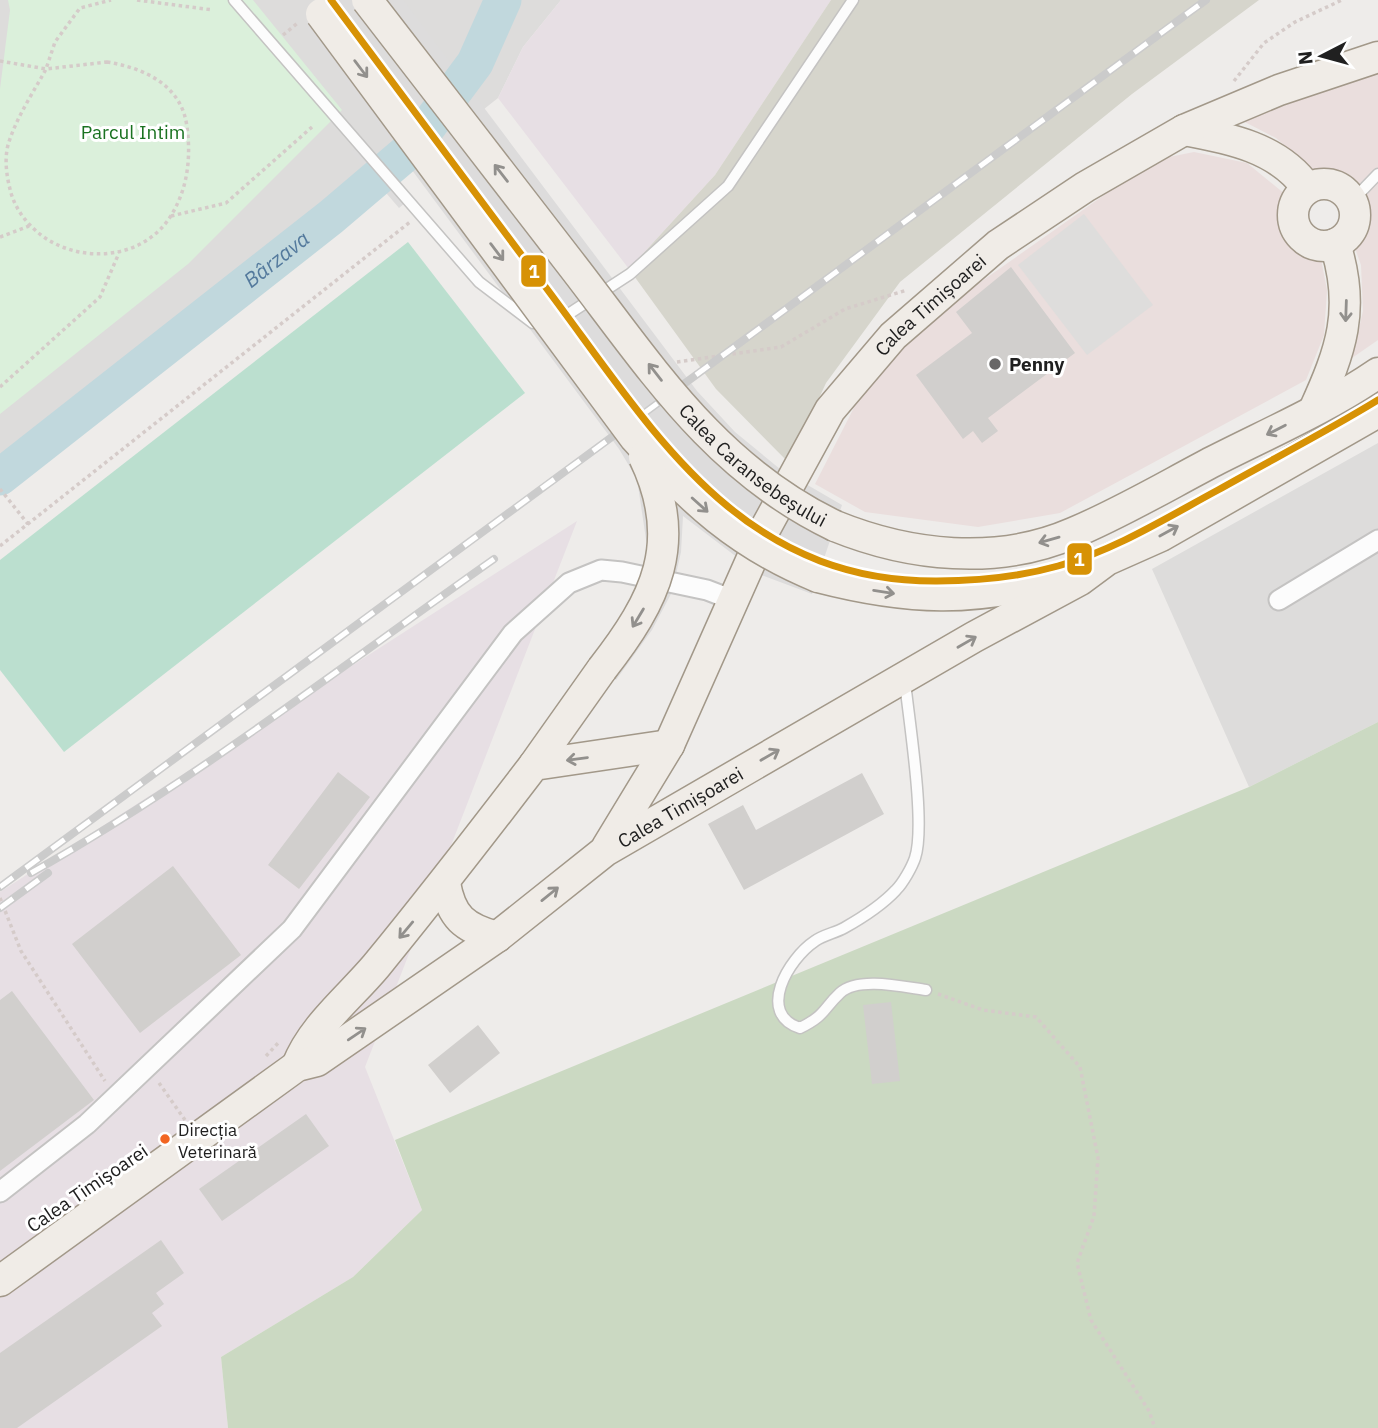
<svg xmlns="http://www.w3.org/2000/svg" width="1378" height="1428" viewBox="0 0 1378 1428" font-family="'IBM Plex Sans',sans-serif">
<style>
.residential{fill:#dddcdb}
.commercial{fill:#eadedd}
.industrial{fill:#e7dfe4}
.construction{fill:#d6d5cc}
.forest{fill:#cbd9c2}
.park{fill:#dbf0db}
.pitch{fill:#bbdfcf}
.parking{fill:#dedddc}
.pier{fill:#dddcdc}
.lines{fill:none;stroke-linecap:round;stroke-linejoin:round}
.river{stroke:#c1d8dd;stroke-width:37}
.building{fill:#d1cfcd}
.lane-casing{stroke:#c4c3c2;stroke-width:13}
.street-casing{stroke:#c4c3c2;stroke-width:23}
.primary-casing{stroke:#a29889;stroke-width:33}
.path{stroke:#d5cbc9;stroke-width:3.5;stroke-dasharray:3.5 3.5;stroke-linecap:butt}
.lane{stroke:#fcfcfc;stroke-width:10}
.street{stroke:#fcfcfc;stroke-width:19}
.primary{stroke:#f0ece7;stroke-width:30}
.rail-casing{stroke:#cbcbcb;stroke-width:8}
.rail{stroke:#fff;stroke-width:5;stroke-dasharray:16;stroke-linecap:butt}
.primary-bridge-casing{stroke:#a29889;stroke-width:33;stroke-linecap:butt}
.primary-bridge{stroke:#f0ece7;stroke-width:30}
.tram-1-casing{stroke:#fff;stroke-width:12}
.tram-1{stroke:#d79205;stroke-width:7}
.oneway{stroke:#92908d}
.poi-dot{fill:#686767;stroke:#fff;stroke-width:2.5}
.bus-dot{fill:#f26522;stroke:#fff;stroke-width:2.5}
.labels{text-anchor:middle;stroke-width:6;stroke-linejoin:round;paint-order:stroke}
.bus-label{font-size:17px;fill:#202020;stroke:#fff;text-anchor:start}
.park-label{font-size:19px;fill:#1a7220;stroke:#fff}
.street-label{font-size:19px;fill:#202020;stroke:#fff}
.poi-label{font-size:19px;font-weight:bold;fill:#202020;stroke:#fff;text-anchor:start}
.water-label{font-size:21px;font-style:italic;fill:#547a9d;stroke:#fff}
.line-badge{stroke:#fff;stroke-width:2.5}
.badge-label{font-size:19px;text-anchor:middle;font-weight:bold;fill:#fff}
</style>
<rect width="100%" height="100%" fill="#eeecea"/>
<path class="residential" d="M0,0H561L523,47L498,98L0,493Z
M1378,443V722L1249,787L1152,569Z"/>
<path class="commercial" d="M1378,69V340L1352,358L1363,311L1361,265L1352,240L1359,222L1356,199L1338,181L1321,177L1276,138L1235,117Z
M1194,152L1247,163L1280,190L1290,198L1288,223L1300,246L1320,254L1327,290L1324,335L1306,380L1060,513L978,527L865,512L815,484L863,390L908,333L1154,160Z"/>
<path class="industrial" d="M561,0H831L715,175L629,269L498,98L523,47Z
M577,521L365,1067L422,1210L353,1277L221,1357L228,1428H0V892Z"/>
<path class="construction" d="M831,0H1259L1132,94L900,282L826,383L789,463L716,389L629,269L715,175Z"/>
<path class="forest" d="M1378,722V1428H228L221,1357L353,1277L422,1210L395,1140L1249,787Z"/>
<path class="park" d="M8,0H253L342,110L188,264L0,414V89L10,10Z"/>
<path class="pitch" d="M408,242L525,393L64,752L0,670V560Z"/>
<path class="parking" d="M1084,214L1153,305L1087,355L1018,265Z"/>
<path class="pier" d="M340,0H403L697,391L735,432L780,469L842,505L812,594L759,574L683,516L681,552L672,592L652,630L616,680L592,661L622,617L639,583L647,546L637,479L619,449L305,26Z
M363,142L412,197L399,208L351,152Z"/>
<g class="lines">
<path class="river" id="s1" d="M0,477L331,217L411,149L475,63L503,0"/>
</g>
<path class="building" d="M1011,267L1075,353L988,418L998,431L982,443L973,431L963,439L916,375L972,333L956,312Z
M338,772L370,797L299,889L268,865Z
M862,773L884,814L744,890L708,824L743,805L756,830Z
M173,866L241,955L140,1033L72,944Z
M12,991L94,1100L0,1171V1000Z
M891,1002L900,1081L872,1084L863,1005Z
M478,1025L500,1053L450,1093L428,1065Z
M306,1114L329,1146L222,1221L199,1189Z
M161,1240L184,1273L156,1293L164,1304L152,1313L162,1326L17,1428H0V1353Z"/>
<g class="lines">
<defs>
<path id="lane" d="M234,0L479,282L533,323L567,315L630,274L728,186L853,0
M1352,201L1378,174
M905,682C909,721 926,825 915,858C912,867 903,883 896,890C883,904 860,919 844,928C835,933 823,935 815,941C788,959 756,1014 800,1028C826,1015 822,1010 840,993C858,976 904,987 926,990"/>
<path id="street" d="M1279,600L1378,540
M0,1192L87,1124L292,929L513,633L569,583L601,570L622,572L707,590L733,600"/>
<g id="primary">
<path d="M1184,130C1229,138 1279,148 1307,188"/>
<circle cx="1324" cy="215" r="31"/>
<path d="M1314,410C1341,351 1356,309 1335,244"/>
<path d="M835,526C909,556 997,566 1073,533C1121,513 1168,485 1214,461C1269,433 1327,408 1378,373"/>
<path d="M818,577C907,600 975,603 1064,576"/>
<path d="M534,765L602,669"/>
<path id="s2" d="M607,847L669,745L765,529L830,410L893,336L998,245L1085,187L1184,130L1279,90L1378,57"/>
<path d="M445,883C451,917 464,928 497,937"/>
<path d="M297,1066C312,1027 349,998 376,966C430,900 482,833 534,765L669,745"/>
<path id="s3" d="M0,1281L297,1066L317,1061L497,937L605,851L974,637L1080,580L1107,560L1161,536L1378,412"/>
</g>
</defs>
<use href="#lane" class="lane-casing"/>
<use href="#street" class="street-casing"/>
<use href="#primary" class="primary-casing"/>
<path class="path" d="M137,0L213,10
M283,35L299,22
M0,61L46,69L55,42L80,8L111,0
M107,62C144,68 182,85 187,127C191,157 188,187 172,214C145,260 81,265 41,235C27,224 16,210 11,193C7,178 4,161 8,145C16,118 33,93 46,69Z
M1234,81L1264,43L1295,22L1342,0
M171,216L226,203L312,127
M0,237L29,226
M677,362L781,347L845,309L907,290
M0,387L100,297L119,253
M0,489L28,524
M0,546L410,222
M0,898L21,951L105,1081
M938,994L983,1010L1036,1017L1080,1067L1098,1158L1094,1216L1077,1263L1091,1320L1149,1411L1155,1428
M266,1056L280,1041
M159,1083L185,1120"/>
<use href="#lane" class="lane"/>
<use href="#street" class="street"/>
<use href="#primary" class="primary"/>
<defs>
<path id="rail" d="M31,873C193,782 342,666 494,559
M0,887L1206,0
M0,908L48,873"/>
</defs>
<use href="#rail" class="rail-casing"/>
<use href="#rail" class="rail"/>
<defs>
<g id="primary-bridge">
<path id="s4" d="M367,0C434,87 501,173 568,260C649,364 712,467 835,526"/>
<path d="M321,14L635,438C691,500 739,545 818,577"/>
<path d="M602,669C656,600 685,542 644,457"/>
</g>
</defs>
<use href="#primary-bridge" class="primary-bridge-casing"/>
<use href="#primary-bridge" class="primary-bridge"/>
<defs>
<path id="tram-1" d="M331,0C403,96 475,193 547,289C653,430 738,582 937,581C977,581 1019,577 1058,566C1115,550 1166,518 1218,490C1271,460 1326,432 1378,400"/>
</defs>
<use href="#tram-1" class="tram-1-casing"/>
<use href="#tram-1" class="tram-1"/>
</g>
<defs><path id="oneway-shaft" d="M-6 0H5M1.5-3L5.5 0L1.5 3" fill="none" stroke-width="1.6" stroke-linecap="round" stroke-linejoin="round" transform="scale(1.75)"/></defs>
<g class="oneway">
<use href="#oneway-shaft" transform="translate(361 69) rotate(53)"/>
<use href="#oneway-shaft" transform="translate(501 173) rotate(-128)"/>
<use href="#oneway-shaft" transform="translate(497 252) rotate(53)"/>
<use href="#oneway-shaft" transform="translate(1346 311) rotate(92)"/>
<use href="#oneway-shaft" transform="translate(655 372) rotate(-128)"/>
<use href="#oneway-shaft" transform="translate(1276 430) rotate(153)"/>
<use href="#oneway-shaft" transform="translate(700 505) rotate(42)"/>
<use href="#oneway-shaft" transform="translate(1169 531) rotate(-29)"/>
<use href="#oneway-shaft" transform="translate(1049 540) rotate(164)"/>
<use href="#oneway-shaft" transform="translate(884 592) rotate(9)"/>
<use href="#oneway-shaft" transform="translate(638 618) rotate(121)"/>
<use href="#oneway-shaft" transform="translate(967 642) rotate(-30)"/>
<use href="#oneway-shaft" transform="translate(770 755) rotate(-30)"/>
<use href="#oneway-shaft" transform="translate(577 759) rotate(172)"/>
<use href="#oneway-shaft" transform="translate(550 894) rotate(-39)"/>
<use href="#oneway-shaft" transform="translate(406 930) rotate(130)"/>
<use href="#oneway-shaft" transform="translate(357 1034) rotate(-34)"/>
</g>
<circle class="poi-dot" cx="995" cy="364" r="7"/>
<circle class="bus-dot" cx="165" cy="1139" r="6"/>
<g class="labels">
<g class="bus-label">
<text x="178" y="1136">Direcția<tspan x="178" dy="22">Veterinară</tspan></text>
</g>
<g class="park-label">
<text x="133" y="139">Parcul Intim</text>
</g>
<g class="street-label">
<text dy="7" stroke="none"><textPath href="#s2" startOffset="637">Calea Timișoarei</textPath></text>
<text dy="7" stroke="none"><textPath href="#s4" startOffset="607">Calea Caransebeșului</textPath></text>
<text dy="7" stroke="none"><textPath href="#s3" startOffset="831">Calea Timișoarei</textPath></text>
<text transform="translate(87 1188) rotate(-34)" y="7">Calea Timișoarei</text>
</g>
<g class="poi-label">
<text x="1009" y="371">Penny</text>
</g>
<g class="water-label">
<text dy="7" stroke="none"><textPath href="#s1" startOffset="352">Bârzava</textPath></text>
</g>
</g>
<g class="line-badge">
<rect x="520" y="254" width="27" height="34" rx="7" fill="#d79205"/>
<rect x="1066" y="542" width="27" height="34" rx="7" fill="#d79205"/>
</g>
<g class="badge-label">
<text x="534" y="278">1</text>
<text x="1079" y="566">1</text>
</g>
<g transform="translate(1322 56) rotate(264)" stroke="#ffffff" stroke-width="5" paint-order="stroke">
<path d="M0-5L12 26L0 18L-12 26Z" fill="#202020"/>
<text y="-10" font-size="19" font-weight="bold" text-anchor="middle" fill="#202020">N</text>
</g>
</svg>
